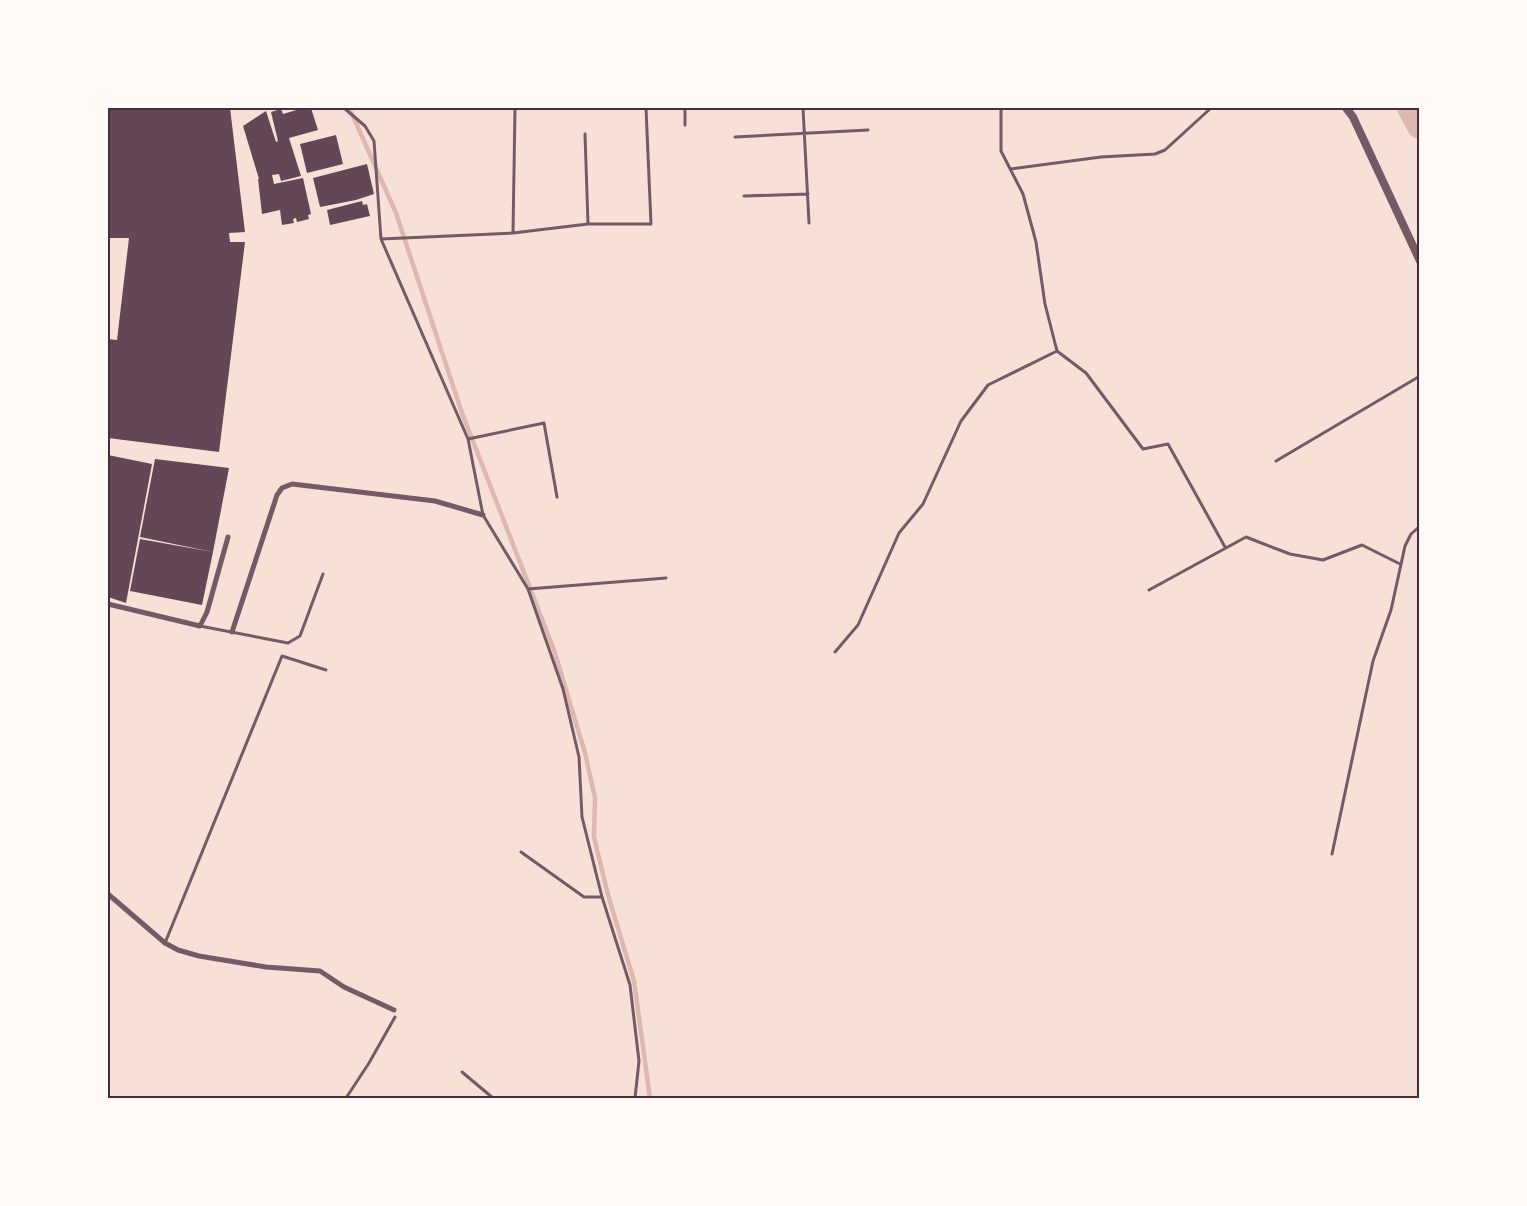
<svg xmlns="http://www.w3.org/2000/svg" width="1527" height="1206" viewBox="0 0 1527 1206" font-family="Inter,sans-serif">
<style>
.lines{fill:none;stroke-linecap:round;stroke-linejoin:round}
.stream{stroke:#dcb8b0;stroke-width:4.5}
.river{stroke:#dcb8b0;stroke-width:26}
.building{fill:#644757}
.service{stroke:#755966;stroke-width:3}
.minor{stroke:#755966;stroke-width:5}
.tertiary{stroke:#755966;stroke-width:8}
.neatline{fill:none;stroke:#4a2c40;stroke-width:2}
</style>
<rect width="100%" height="100%" fill="#f7e1d7"/>
<g class="lines">
<path class="stream" d="M347,108L352,114L396,213L462,413L554,650L585,753L595,798L594,837L608,895L634,981L650,1098"/>
<path class="river" d="M1410,108L1420,126"/>
</g>
<path class="building" d="M108,108H230L245,232L229,233L230,242H245L219,452L108,438V339L117,340L129,238H108Z
M299,108H311L318,130L289,138L301,176L281,181L279,174L272,175L274,184L303,178L311,214L308,215L309,219L297,222L296,218L293,219L294,223L282,225L280,210L262,214L258,179H259L243,126L266,111L276,142L278,141L271,112L281,109L283,114L300,109Z
M336,135L343,164L307,173L300,144Z
M367,164L374,194L356,200L320,207L313,178Z
M362,201L363,205L367,204L370,216L330,225L327,210Z
M108,455L152,464L126,603L108,597Z
M155,459L229,468L213,552L140,537Z
M140,539L213,552L202,605L130,591Z"/>
<g class="lines">
<path class="service" d="M242,108H243
M344,108L365,126L374,141L381,239L468,439L483,515L528,589L563,689L579,757L582,817L602,897L630,985L639,1061L635,1098
M803,108L809,223
M1001,108V151L1023,194L1036,242L1045,304L1057,351L1086,373L1143,449L1168,444L1225,547
M685,125V108
M585,134L588,224
M735,137L868,130
M1011,169L1101,157L1155,154L1165,150L1211,108
M744,196L808,194
M513,233L588,224H651L646,108
M381,239L513,233L515,108
M468,439L544,423L557,497
M1276,461L1420,376
M528,589L666,578
M1149,590L1246,537L1290,554L1323,560L1362,545L1400,564
M200,626L288,643L300,636L323,574
M835,652L858,625L899,533L923,504L961,421L988,385L1057,351
M521,852L584,897H602
M1332,854L1373,661L1391,610L1405,546L1411,534L1420,526
M165,943L282,656L326,670
M462,1072L493,1098
M346,1098L369,1063L395,1017"/>
<path class="minor" d="M108,604L200,626L207,612L228,537
M232,632L277,495L282,488L292,484L435,501L483,515
M108,894L165,943L178,950L199,956L266,967L320,971L344,987L394,1010"/>
<path class="tertiary" d="M1346,108L1353,117L1420,261"/>
</g>
<rect width="1527" height="1206" fill="none" stroke="#fffaf5" stroke-width="218"/>
<rect x="109" y="109" width="1309" height="988" class="neatline"/>
</svg>
